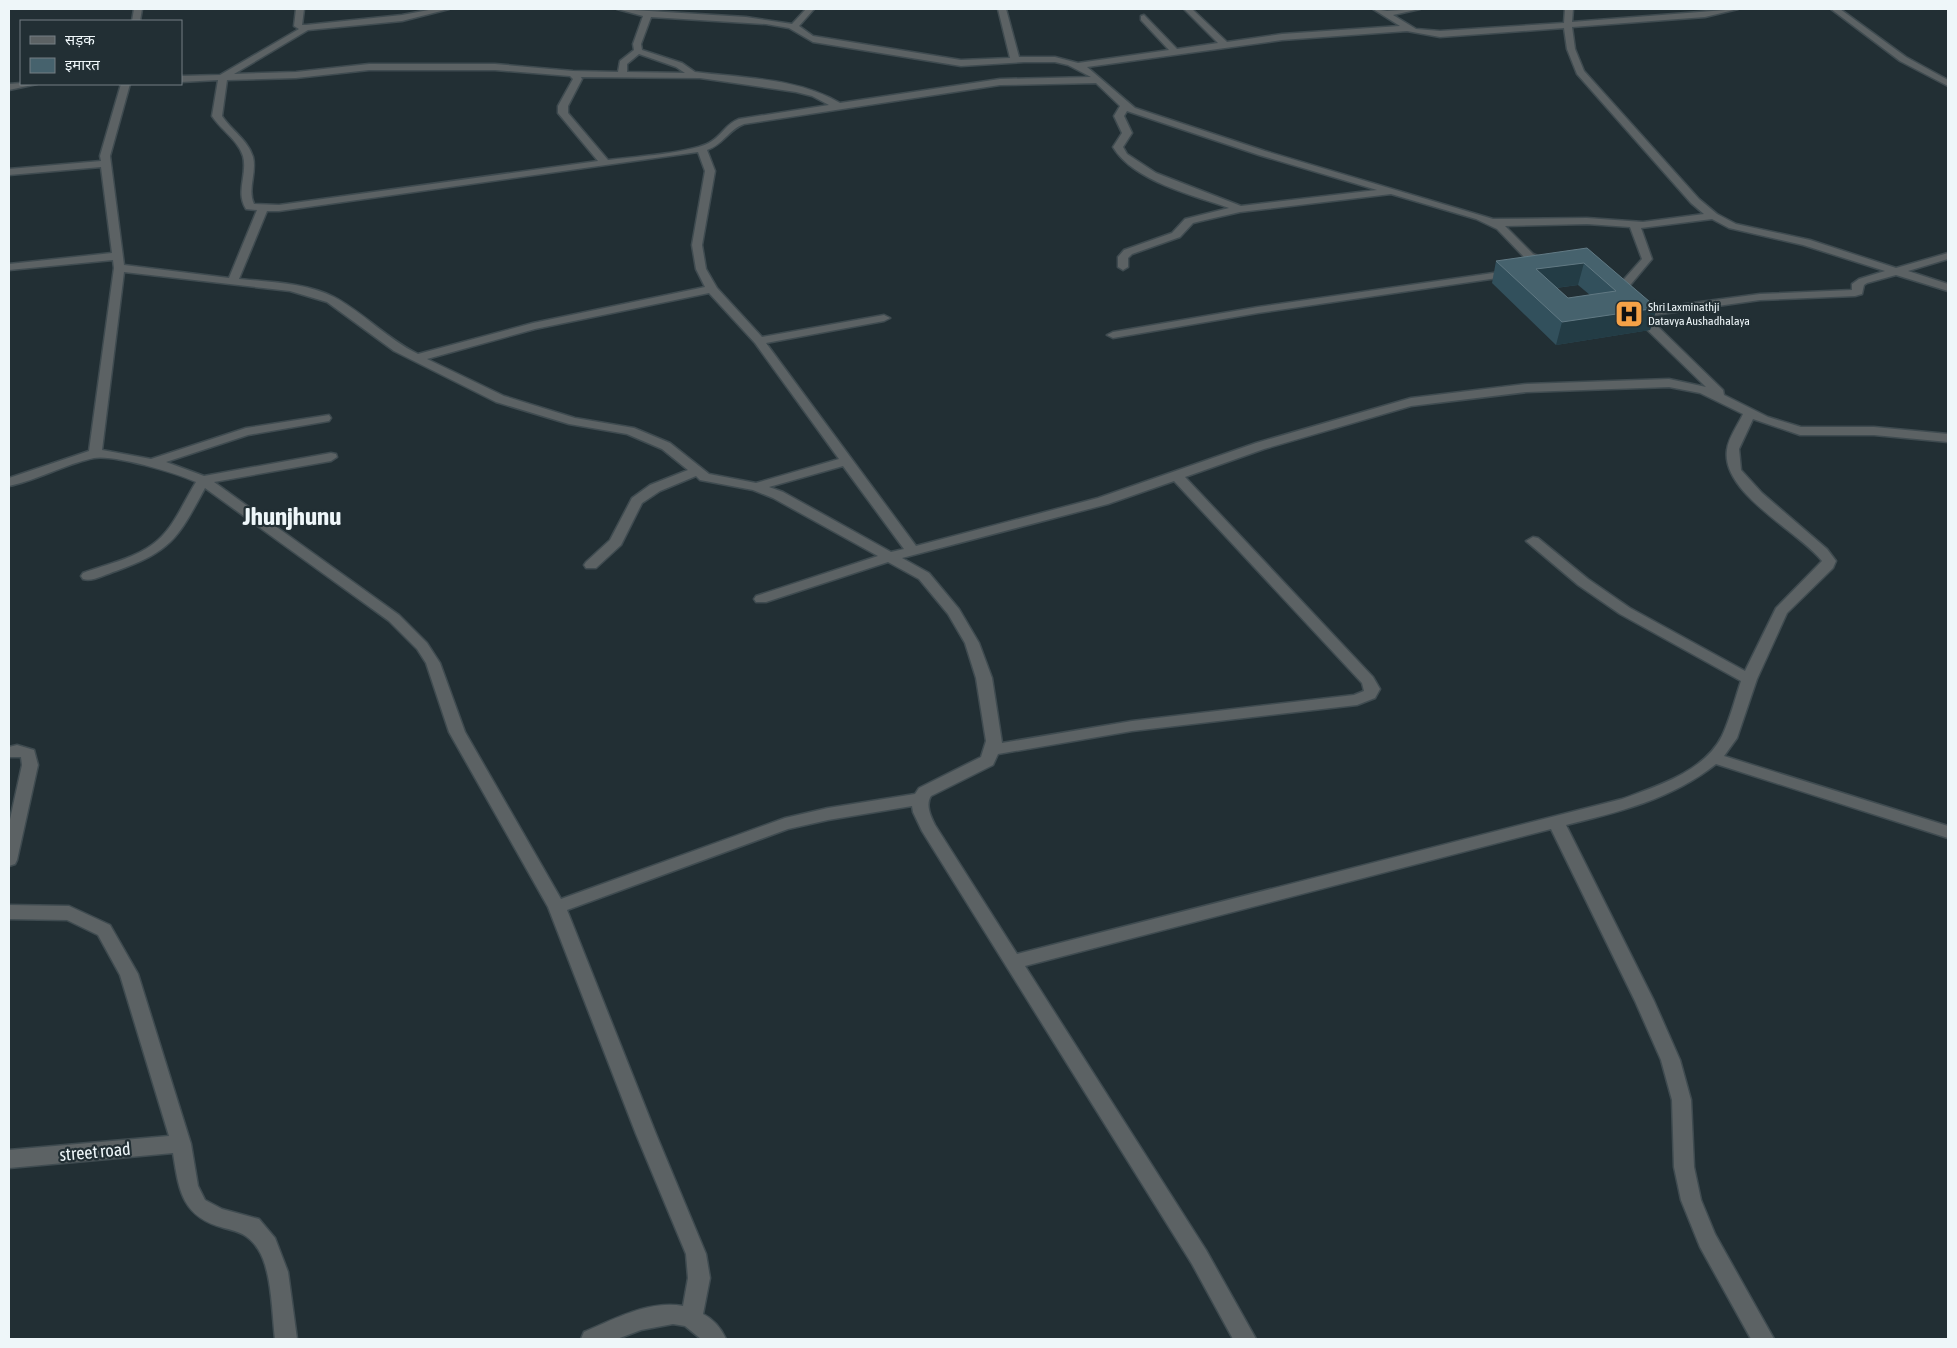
<svg xmlns="http://www.w3.org/2000/svg" width="1957" height="1348" viewBox="0 0 1957 1348" font-family="'Asap Condensed','Noto Sans Devanagari',sans-serif">
<style>
.lines{fill:none;stroke-linecap:round;stroke-linejoin:round}
.minor-casing{stroke:#3f4b50;stroke-width:3}
.minor{fill:#5c6264;fill-rule:evenodd}
.wall{fill:#32505c;fill-rule:evenodd}
.shaded-wall{fill:#233c45}
.building{fill:#46626d;stroke:#617983;fill-rule:evenodd}
.labels{text-anchor:middle;stroke-width:4.5;stroke-linejoin:round;paint-order:stroke}
.far-poi-label{font-size:12px;fill:#eef6f9;stroke:#222f34;text-anchor:start}
.near-street-label{font-size:18px;fill:#eef6f9;stroke:#222f34}
.town-label{font-size:25px;font-weight:bold;fill:#eef6f9;stroke:#222f34}
</style>
<rect width="100%" height="100%" fill="#222f34"/>
<g class="lines">
<defs>
<path id="minor" d="M134,9H142L140,21H132Z
M296,9H304L302,25H306L402,15L434,9H449L402,21L308,30L234,74L296,72L369,64H495L573,71L618,72L620,61L634,50L633,44L643,16L617,9L746,17L792,24L806,9H814L799,26L813,36L961,60L1010,58L998,9H1006L1019,57H1055L1078,63L1169,50L1141,20V16L1144,15L1177,49L1218,43L1184,9H1192L1227,42L1282,34L1400,26L1373,9L1387,11L1420,9L1393,15L1416,29L1440,31L1564,23L1565,9H1573L1572,22L1738,9L1705,17L1572,27L1575,49L1584,71L1699,199L1717,214L1736,224L1810,240L1896,268L1948,253V259L1908,271L1948,284V291L1896,275L1867,283L1864,285L1862,294L1855,296L1760,300L1647,316L1723,390L1724,395L1768,417L1801,427H1874L1948,434V442L1874,435H1800L1753,419L1739,449L1741,470L1762,493L1827,549L1836,561L1833,568L1787,613L1757,679L1737,738L1724,756L1948,826V838L1716,764C1672,799 1619,812 1566,825L1654,1001L1680,1060L1691,1100L1694,1167L1701,1200L1715,1234L1774,1339H1751L1700,1247L1681,1200L1674,1167L1672,1100L1661,1060L1635,1001L1551,829L1025,966L1206,1250L1256,1339H1233L1192,1264L922,831L913,812L912,806L828,820L788,829L567,910L656,1134L706,1254L710,1278L703,1314C713,1319 721,1328 726,1339H701L685,1326L673,1324L641,1330L617,1339H581L584,1332C615,1319 649,1300 683,1306L688,1278L686,1254L636,1134L548,907L449,732L426,663L417,649L389,621L205,488C178,538 172,551 116,571C106,574 93,582 83,579L81,576L83,573C107,564 138,558 158,540C175,525 184,501 196,482C177,473 112,454 94,458C65,464 38,480 9,486V478L89,451L114,268L113,260L9,270V264L112,253L101,167L9,175V169L101,161L100,156L121,84H130L110,156L124,265L229,278L257,210L246,209C235,192 248,174 243,156C238,140 221,130 212,116L218,80L181,82V76L220,75L299,29L294,26ZM651,17L766,24L789,28L813,42L961,66L1024,62H1055L1068,65L1091,77L1000,79L840,103C798,78 742,78 695,72L682,63L642,50L641,44ZM1564,28L1567,49L1577,74L1691,203L1704,214L1643,222L1587,218L1493,219L1265,151L1135,108L1087,67L1282,40L1407,31L1440,37ZM639,54L676,67L685,73L627,72V64ZM369,70H495L570,76L573,79L558,106V113L598,161L279,205L254,204C247,189 257,173 253,157C248,140 231,130 222,116L227,80L296,78ZM581,77L700,78L796,92L812,96L829,105L739,119C726,124 723,134 712,141C696,153 630,157 608,160L568,113V106L582,79ZM1096,83L1120,106L1114,116L1122,133L1113,147C1133,181 1193,195 1229,208L1185,219L1172,233L1124,250L1118,257V267L1123,270L1128,267V258L1132,254L1180,237L1193,223L1201,221L1240,212L1391,194L1476,219L1497,229L1525,258L1542,265H1550V261L1533,254L1505,226L1587,224L1630,227L1642,259L1611,294L1617,297L1621,296L1652,259L1641,228L1712,219L1729,228L1803,245L1885,271L1859,279L1852,284V290L1760,294L1633,311V316L1706,387L1669,379L1527,384L1411,398L1256,443L1098,498L916,546L766,343L884,321L890,318L884,315L762,337L717,288L706,269L702,245L715,171L707,150C724,144 728,130 744,124L1000,85ZM1127,111L1259,155L1377,190L1241,206L1156,173L1127,154L1123,147L1132,133L1124,116ZM698,152L705,171L692,245L696,269L705,287L533,323L418,354C387,339 364,313 334,297C306,283 270,282 239,279L267,211H279ZM124,272L290,291L327,302L394,351L496,402L569,424L627,434L662,449L688,470L650,485L632,498L610,540L586,562L584,565L586,568H596L621,545L642,503L660,491L696,476L700,480L753,490L773,498L878,556L756,596L754,599L756,602H766L888,562L919,579L948,614L965,643L976,678L986,741L981,757L919,788L915,794L828,808L785,818L561,899L465,732L440,663L427,643L399,615L214,482L331,461L337,457L336,454L331,453L204,476L166,462L248,435L329,421L331,418L329,415L246,428L151,459L102,450ZM709,293L755,343L839,459L756,483L709,474L670,443L634,428L575,418L504,396L427,359L535,329ZM1669,387L1700,393L1743,414C1738,425 1728,438 1727,450C1721,493 1798,531 1822,561L1776,608L1745,671L1630,608L1588,579L1538,538L1533,537L1526,541L1578,585L1620,614L1741,681C1735,699 1730,719 1722,736C1704,772 1657,786 1622,799L1017,954L935,825C931,817 925,805 931,796L993,765L998,754L1132,731L1357,705L1375,698L1380,689L1373,677L1185,477L1264,449L1411,406L1527,392ZM843,466L904,549L891,552L783,492L769,487ZM1174,481L1362,683L1364,691L1354,695L1132,721L1002,743L992,678L979,643L959,609L929,573L902,558L1108,504Z
M1831,9H1840L1906,57L1948,80V86L1900,61Z
M21,83V84H37L9,90V84Z
M1514,270L1519,273L1518,275L1258,313L1113,338L1107,335L1113,332L1258,307Z
M17,745L34,750L38,765L17,860L15,864L9,866V824L22,765L21,757H9V747Z
M9,905L69,906L110,925L138,974L191,1144L198,1186L205,1200L222,1209L259,1219L275,1238L288,1272L297,1339H275C272,1314 272,1270 258,1249C249,1235 240,1232 224,1228C182,1217 179,1191 173,1153L9,1168V1150L169,1136L120,975L98,935L67,920L9,919Z"/>
</defs>
<use href="#minor" class="minor-casing"/>
<use href="#minor" class="minor"/>
</g>
<path class="wall" d="M1587,248L1657,308L1650,330L1556,345L1492,283L1496,261ZM1578,285L1590,295L1568,298L1556,288Z"/>
<path class="shaded-wall" d="M1584,263L1578,285L1530,291L1536,269Z
M1657,308L1650,330L1556,345L1562,322Z"/>
<path class="building" d="M1587,248L1657,308L1562,322L1496,261ZM1584,263L1616,291L1568,298L1536,269Z"/>
<defs>
<symbol id="hospital-square" viewBox="-11 -11 22 22"><rect x="-9" y="-9" width="18" height="18" rx="4" fill="#f6a247" stroke="#222f34"/><path d="M-5-5h3v3.5h4V-5h3V5h-3V1.5h-4V5h-3Z" fill="#111"/></symbol>
</defs>
<g fill-rule="evenodd">
<use href="#hospital-square" x="1613" y="298" width="32" height="32"/>
</g>
<g class="labels">
<g class="far-poi-label">
<text x="1648" y="311">Shri Laxminathji<tspan x="1648" dy="14">Datavya Aushadhalaya</tspan></text>
</g>
<g class="near-street-label">
<text transform="translate(95 1152) rotate(-5)" y="6">street road</text>
</g>
<g class="town-label">
<text x="292" y="525">Jhunjhunu</text>
</g>
</g>
<rect width="1957" height="1348" fill="none" stroke="#eef6f9" stroke-width="20"/>
<rect x="20" y="20" width="162" height="65" fill="#222f34" stroke="#747f83"/>
<rect x="30" y="36" width="25" height="8" fill="#5c6264" stroke="#747f83"/>
<text x="65" y="45" font-size="15" fill="#eef6f9">सड़क</text>
<rect x="30" y="58" width="25" height="15" fill="#46626d" stroke="#747f83"/>
<text x="65" y="70" font-size="15" fill="#eef6f9">इमारत</text>
</svg>
